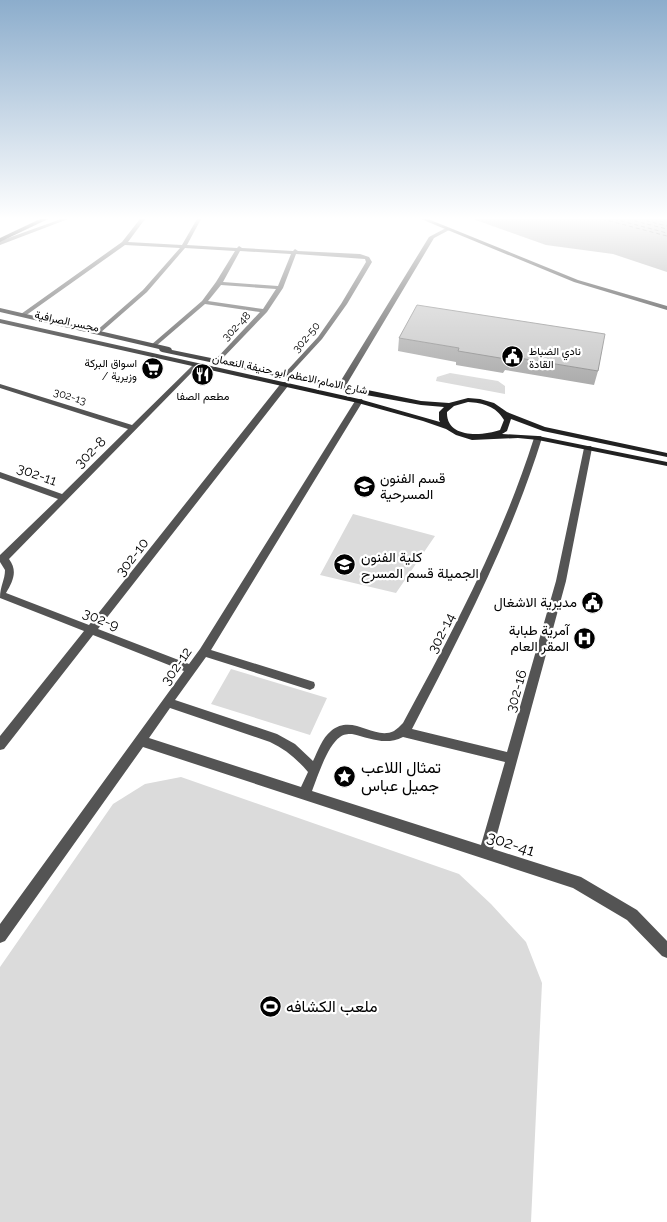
<svg xmlns="http://www.w3.org/2000/svg" width="667" height="1222" viewBox="0 0 667 1222" font-family="Raleway,Vazirmatn,sans-serif">
<style>
.green{fill:#dbdbdb}
.water{fill:#a2a2a2}
.lines{fill:none;stroke-linecap:round;stroke-linejoin:round}
.ferry{stroke:#434343;stroke-width:1;stroke-dasharray:4 3;stroke-linecap:butt}
.street{fill:#545454;fill-rule:evenodd}
.secondary{fill:#212121;fill-rule:evenodd}
.primary{fill:#000;fill-rule:evenodd}
.wall{fill:#a9a9a9}
.building{fill:#c4c4c4;stroke:#898989}
.labels{text-anchor:middle;stroke-width:4.5;stroke-linejoin:round;paint-order:stroke}
.far-street-label{font-size:11px;fill:#000;stroke:#fff}
.far-poi-label{font-size:11px;fill:#000;stroke:#fff;text-anchor:start}
.street-label{font-size:14px;fill:#000;stroke:#fff}
.poi-label{font-size:14px;fill:#000;stroke:#fff;text-anchor:start}
.near-poi-label{font-size:16px;fill:#000;stroke:#fff;text-anchor:start}
.near-street-label{font-size:16px;fill:#000;stroke:#fff}
</style>
<rect width="100%" height="100%" fill="#fff"/>
<path class="green" d="M450,373L498,381L505,386V394L436,381L437,377Z
M353,514L435,536L396,593L320,575Z
M231,669L327,698L310,735L211,704Z
M181,777L459,874L491,904L526,942L542,983L531,1222H0V967L113,804L145,784Z"/>
<path class="water" d="M473,219H667V272L613,254L546,245Z"/>
<g class="lines">
<path class="ferry" d="M602,219L667,236
M614,219L667,233
M627,219L667,229
M639,219L667,226
M653,219L667,223
M665,219H667"/>
<path class="street" d="M61,219H68L0,245V241Z
M140,219H145L128,242L182,245L197,219H201L187,245L237,248L239,246L242,248L293,251L295,249L298,251L360,254L369,257L372,262L347,304L322,339L287,377H283V375L318,337L341,304L366,262L365,259L296,254L283,288L267,312L219,362L217,363L214,361L215,360L260,312L205,304L156,346L151,345L202,301L216,282L235,251L185,248L147,292L100,333L95,332L143,290L180,248L125,245L25,316H21V314L122,242ZM240,251L291,254L278,286L223,282ZM221,285L276,289L263,309L208,301Z
M446,228L451,229L434,238L345,387L338,389L337,387L429,237Z
M194,364L199,365L9,559C18,571 13,581 6,593L89,625L282,382H288V386L98,629L189,664L200,649L355,401L356,399H362L363,401L211,650L314,682L315,685L314,688L310,690L206,657L175,700L277,734L295,744L313,761C318,751 322,738 331,731C353,713 374,741 394,731C397,729 400,726 403,723C453,631 502,539 534,438L535,436H541L542,438C510,541 461,634 412,729L507,752L556,581L584,448L588,446H591L592,448L566,581L493,849L581,877L637,910L667,941V958L662,956L627,920L573,888L143,747L5,941L0,943V924L184,671L93,635L4,749L0,750V736L84,631L0,598C0,586 5,580 5,570L0,562V555L58,499L0,478V472L62,494L128,429L0,388V384L132,425ZM170,708L270,742C285,749 297,759 308,772L301,787L149,738ZM352,734C370,738 385,746 403,737L505,762L481,845L312,791C318,776 327,746 340,737C344,734 347,734 352,734Z"/>
<path class="secondary" d="M421,219H428L578,280L667,306V310L574,282Z
M0,308L169,347L171,348L172,350L421,401L449,403L468,398L480,399L494,403L507,412L545,427L667,453V457L543,431L511,419L507,431L502,434L538,436L667,462V466L538,440L518,438L472,440L456,435L446,429L423,421L358,403L0,323V319L359,399L440,422L439,420V412L444,407L421,405L366,395L162,352L160,351L159,349L0,312ZM468,402C483,403 496,406 504,420L500,430C483,436 446,439 447,412L454,406Z"/>
<path class="primary" d="M40,219H48L0,242V238Z"/>
</g>
<path class="wall" d="M399,338L598,371L594,385L505,370L503,373L456,365V362L398,351Z"/>
<path class="building" d="M417,305L605,334L598,371L507,356L506,359L458,351L459,348L399,338Z"/>
<linearGradient id="sky" x2="0" y2="1"><stop stop-color="#8cadcc"/><stop offset="0.56" stop-color="#fff"/><stop offset="1" stop-color="#fff" stop-opacity="0"/></linearGradient>
<rect width="667" height="390" fill="url(#sky)"/>
<defs>
<symbol id="civic-disc" viewBox="-11 -11 22 22"><circle r="9.5" fill="#000" stroke="#fff"/><path d="M-.6-6.5H3V-4.5H.6V-3L4-1V1h2V6H-6V1h2V-1L-.6-3ZM-1.2 2.5V6h2.4V2.5Z" fill="#fff"/></symbol>
<symbol id="supermarket-disc" viewBox="-11 -11 22 22"><circle r="9.5" fill="#000" stroke="#fff"/><path d="M-6-5.5h2.5l.6 2H6L4.5 2H-2.5L-4.4-4H-6ZM-1.5 3.2a1.3 1.3 0 1 0 .1 0ZM3 3.2a1.3 1.3 0 1 0 .1 0Z" fill="#fff"/></symbol>
<symbol id="restaurant-disc" viewBox="-11 -11 22 22"><circle r="9.5" fill="#000" stroke="#fff"/><path d="M-5-6h1v4h1v-4h1v4h1v-4h1v5L-1.5 .5V6h-2V.5L-5-1ZM5-6V6H3V1.5H1.5Q1.5-4 5-6Z" fill="#fff"/></symbol>
<symbol id="university-disc" viewBox="-11 -11 22 22"><circle r="9.5" fill="#000" stroke="#fff"/><path d="M0-5L7-2L0 1L-7-2ZM-4 1L0 2.5L4 1V4Q0 6-4 4Z" fill="#fff"/></symbol>
<symbol id="hospital-disc" viewBox="-11 -11 22 22"><circle r="9.5" fill="#000" stroke="#fff"/><path d="M-5-5h3v3.5h4V-5h3V5h-3V1.5h-4V5h-3Z" fill="#fff"/></symbol>
<symbol id="sight-disc" viewBox="-11 -11 22 22"><circle r="9.5" fill="#000" stroke="#fff"/><path d="M0-6L1.8-2.2L6-1.7L2.9 1.2L3.7 5.4L0 3.3L-3.7 5.4L-2.9 1.2L-6-1.7L-1.8-2.2Z" fill="#fff"/></symbol>
<symbol id="stadium-disc" viewBox="-11 -11 22 22"><circle r="9.5" fill="#000" stroke="#fff"/><path d="M0-5a6.5 5 0 1 0 0 10a6.5 5 0 1 0 0-10ZM-3.5-1.8h7v3.6h-7Z" fill="#fff"/></symbol>
</defs>
<g fill-rule="evenodd">
<use href="#civic-disc" x="500" y="344" width="25" height="25"/>
<use href="#supermarket-disc" x="140" y="356" width="25" height="25"/>
<use href="#restaurant-disc" x="190" y="362" width="25" height="25"/>
<use href="#university-disc" x="352" y="474" width="25" height="25"/>
<use href="#university-disc" x="332" y="552" width="25" height="25"/>
<use href="#civic-disc" x="580" y="590" width="25" height="25"/>
<use href="#hospital-disc" x="572" y="626" width="25" height="25"/>
<use href="#sight-disc" x="332" y="764" width="25" height="25"/>
<use href="#stadium-disc" x="258" y="994" width="25" height="25"/>
</g>
<g class="labels">
<g class="far-street-label">
<text transform="translate(67 321) rotate(12)" y="4">مجسر الصرافية</text>
<text transform="translate(236 326) rotate(-46)" y="4">302-48</text>
<text transform="translate(306 337) rotate(-50)" y="4">302-50</text>
<text transform="translate(290 374) rotate(12)" y="4">شارع الامام الاعظم ابو حنيفة النعمان</text>
<text transform="translate(70 396) rotate(17)" y="4">302-13</text>
</g>
<g class="far-poi-label">
<text x="529" y="355">نادي الضباط<tspan x="529" dy="13">القادة</tspan></text>
<text x="137" y="367" text-anchor="end">اسواق البركة<tspan x="137" dy="13">/ وزيرية</tspan></text>
<text x="203" y="400" text-anchor="middle">مطعم الصفا</text>
</g>
<g class="street-label">
<text transform="translate(90 452) rotate(-45)" y="5">302-8</text>
<text transform="translate(37 474) rotate(20)" y="5">302-11</text>
<text transform="translate(132 557) rotate(-52)" y="5">302-10</text>
<text transform="translate(101 619) rotate(22)" y="5">302-9</text>
<text transform="translate(441 633) rotate(-63)" y="5">302-14</text>
<text transform="translate(176 666) rotate(-55)" y="5">302-12</text>
<text transform="translate(516 691) rotate(-74)" y="5">302-16</text>
</g>
<g class="poi-label">
<text x="380" y="483">قسم الفنون<tspan x="380" dy="16">المسرحية</tspan></text>
<text x="361" y="562">كلية الفنون<tspan x="361" dy="16">الجميلة قسم المسرح</tspan></text>
<text x="577" y="607" text-anchor="end">مديرية الاشغال</text>
<text x="569" y="635" text-anchor="end">آمرية طبابة<tspan x="569" dy="16">المقر العام</tspan></text>
</g>
<g class="near-poi-label">
<text x="361" y="773">تمثال اللاعب<tspan x="361" dy="18">جميل عباس</tspan></text>
<text x="286" y="1012">ملعب الكشافه</text>
</g>
<g class="near-street-label">
<text transform="translate(511 843) rotate(18)" y="6">302-41</text>
</g>
</g>
</svg>
